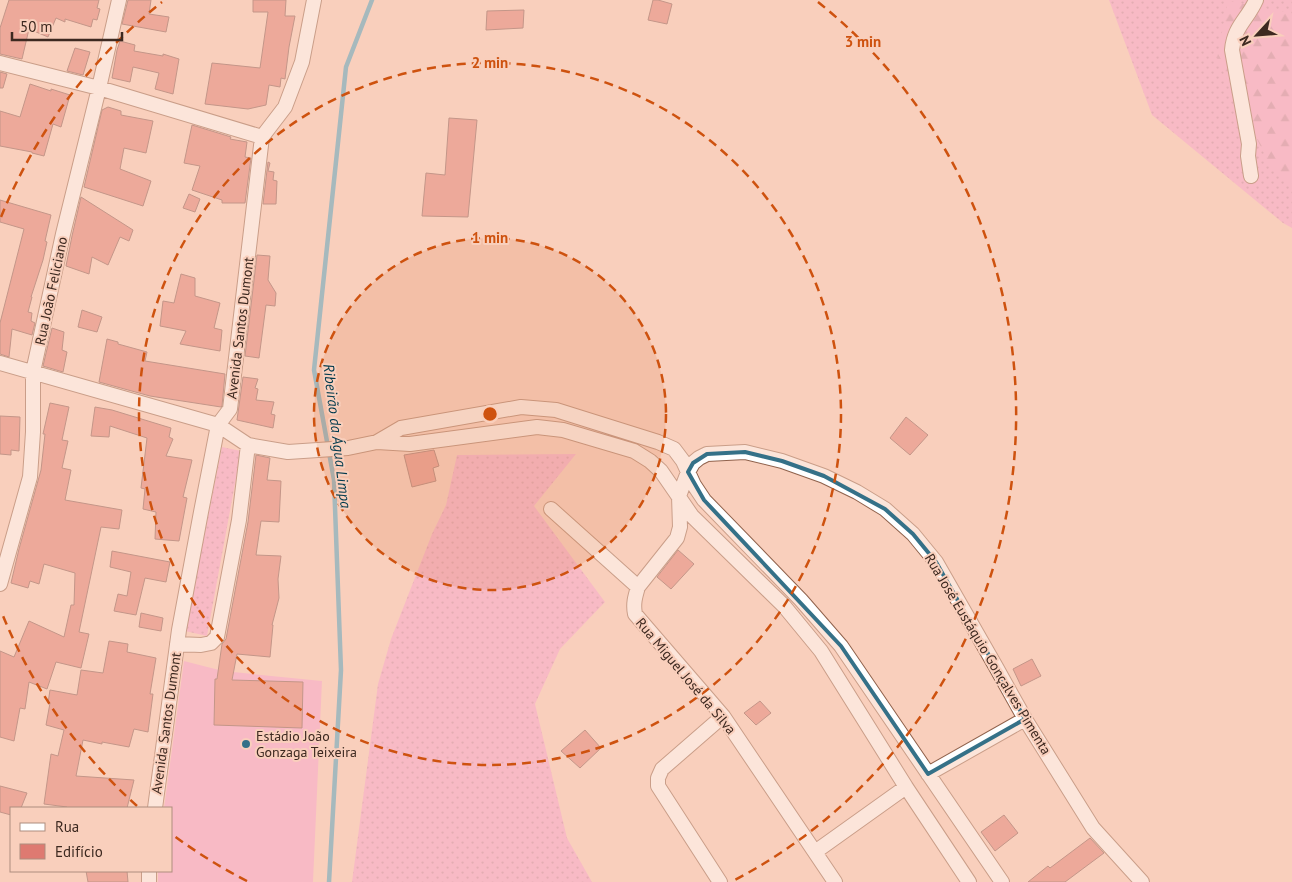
<svg xmlns="http://www.w3.org/2000/svg" width="1292" height="882" viewBox="0 0 1292 882" font-family="'PT Sans',sans-serif">
<style>
.grass{fill:url(#grass-dots)}
.forest{fill:url(#forest-firs)}
.pitch{fill:#f7a1d0}
.lines{fill:none;stroke-linecap:round;stroke-linejoin:round}
.stream{stroke:#409dbf;stroke-width:4.5}
.building{fill:#de7a71;stroke:#82504b}
.street-casing{stroke:#90624c;stroke-width:16}
.street{stroke:#fff;stroke-width:14}
.marked{fill:none;stroke:#357188;stroke-width:4;stroke-linejoin:round}
.ring{fill:none;stroke:#ce520f;stroke-width:2.5;stroke-dasharray:9 6}
.poi-dot{fill:#357188;stroke:#f9cfbc;stroke-width:2}
.labels{text-anchor:middle;stroke-width:4;stroke-linejoin:round;paint-order:stroke}
.street-label{font-size:14px;fill:#3d2920;stroke:#f9cfbc}
.poi-label{font-size:14px;fill:#3d2920;stroke:#f9cfbc;text-anchor:start}
.water-label{font-size:15px;font-style:italic;fill:#00394c;stroke:#f9cfbc}
.centre{fill:#ce520f;stroke:#f9cfbc;stroke-width:2.5}
.ring-label{font-size:15px;text-anchor:middle;font-weight:bold;fill:#ce520f;stroke:#f9cfbc;stroke-width:4;stroke-linejoin:round;paint-order:stroke}
</style>
<defs>
<pattern id="grass-dots" width="8" height="8" patternUnits="userSpaceOnUse" patternTransform="scale(1.25)"><rect width="8" height="8" fill="#f7a1d0"/><path d="M2 2h.1M6 6h.1" fill="none" stroke="#c983a8" stroke-width="1.8" stroke-linecap="round"/></pattern>
<pattern id="forest-firs" width="22" height="20" patternUnits="userSpaceOnUse" patternTransform="scale(1.25)"><rect width="22" height="20" fill="#f7a1d0"/><path d="M5 1l3.5 6h-7zM16 11l3.5 6h-7z" fill="#c983a8"/></pattern>
</defs>
<rect width="100%" height="100%" fill="#f9cfbc"/>
<path class="grass" d="M1109,0H1292V228L1283,223L1152,115Z
M222,447L241,451L207,636L185,631Z
M576,454L534,506L605,602L560,649L535,704L567,838L592,882H352L378,684L391,639L432,534L446,505L457,455Z"/>
<path class="forest" d="M1228,1L1285,12L1292,18V184L1269,163L1217,59Z"/>
<path class="pitch" d="M184,661L223,671L322,681L313,882H158V871H171V808H164Z"/>
<g class="lines">
<path class="stream" d="M329,882L341,670L334,480L314,370L346,67L372,0"/>
</g>
<path class="building" d="M9,0H99L97,8L100,9L97,20L93,19L91,27L65,19V22L56,18L48,37L29,29L22,59L0,54V28Z
M128,0H151L149,14L169,17L166,32L122,24Z
M253,0H286L285,16H295L289,47L285,79L281,78L280,87L269,85L266,105L248,109L205,104L212,63L260,68L268,12H253Z
M653,0H658L672,4L667,24L648,20Z
M524,10L523,28L486,30L487,11Z
M120,41L135,45L134,51L163,56V54L179,59L173,94L155,89L159,73L133,67L130,82L112,78L117,50Z
M75,48L90,52L83,75L67,71Z
M0,72L7,74L3,88H0Z
M30,84L51,91V89L70,95L61,127L53,124L44,156L32,153V152L0,146V111L20,117Z
M108,107L121,111V115L153,121L146,153L124,148L120,169L151,181L143,206L84,187L102,110Z
M449,118L477,120L468,217L422,216L426,173L445,175Z
M192,125L231,137L230,139L247,142L245,157L251,158L245,203H222V200L192,190L200,166L184,163Z
M268,162L270,163L268,171L274,172L273,180L277,181L276,204H263Z
M189,194L200,199L195,212L183,208Z
M81,197L133,230L129,241L120,237L108,265L92,257L89,274L66,266L72,236Z
M0,200L51,215L45,241L47,242L43,260L31,297H32L28,312L32,313L31,321L35,323L32,335L12,329L9,357L0,354V323L24,229L0,222Z
M257,255L270,256L268,280L276,293L275,306L266,305L259,358L245,356Z
M181,274L195,278V296L220,303L214,328L222,330L220,351L180,344L186,331L160,326L163,301L174,303Z
M82,310L102,317L97,332L78,327Z
M52,328L64,332L62,350L67,352L63,372L43,366Z
M107,339L118,342V344L147,352L145,361L225,374L222,406L221,407L150,396L99,382Z
M243,377L258,379L255,388L258,389L256,400L274,402L271,414L275,415L273,428L237,420Z
M50,403L69,407L62,440L68,441L62,468L71,470L65,500L122,510L119,529L101,527L79,632L89,634L81,668L56,662L47,689L29,682L25,709L20,708L14,741L0,737V651L14,657L29,621L64,637L71,605H74L75,573L44,564L39,584L30,581L28,588L11,583L19,549L41,470L45,434H43Z
M95,407L112,410L171,428L169,437L173,439L166,456L192,460L183,497L187,498L179,541L155,539L156,512L143,509L145,489L141,488L147,438L110,426L109,437L91,436Z
M0,416L20,417L19,451L11,450V455L0,454Z
M906,417L928,435L910,455L890,438Z
M434,450L439,466L433,468L436,481L412,487L404,455Z
M256,455L270,458L267,480L281,481L279,522L261,521L256,555L281,556L278,579L279,598L272,625H273L270,657L237,654L232,680L303,682L302,728L214,725L215,679H217L222,644L226,639L248,522Z
M678,550L694,564L671,589L657,577Z
M112,551L170,562L166,582L145,578L136,615L114,611L118,594L127,596L131,572L110,567Z
M141,613L163,618L161,631L139,627Z
M109,641L128,644L127,652L156,658L150,694H153L148,732L134,729L129,747L102,742V744L83,740L76,776L134,780L127,808H67V807L44,804L51,754L58,756L64,730L46,725L50,703H48L50,690L77,695L81,670L103,673Z
M1032,659L1041,676L1021,686L1013,669Z
M760,701L771,713L756,725L744,713Z
M585,730L601,748L580,768L561,751Z
M0,786L27,793L21,808H11V815L0,812Z
M1004,815L1018,833L995,851L981,832Z
M1090,838L1104,853L1065,882H1028L1048,866L1050,868Z
M86,871H127L128,882H88Z"/>
<g class="lines">
<defs>
<path id="street" d="M0,63L99,88L262,137
M1251,176L1248,156L1249,144L1232,50C1234,26 1248,19 1256,0
M0,363L218,425L248,445L288,452L348,448L377,442L410,444L537,427L563,430L634,451L650,461L661,471L692,516L784,606L821,651L906,787L969,882
M377,442L401,428L521,407L556,410L658,442L674,449L683,461L694,485L704,500L801,600L841,646L1002,882
M551,509L638,587C635,597 633,604 635,614L723,716L835,882
M0,584L30,477L33,432V372L63,234L99,88L119,0
M638,587L677,538L680,527L679,496L688,472L693,463L699,458L707,454L745,452L782,461L824,476L857,492L885,509L913,534L936,562L996,667L1025,719L1093,828L1142,882
M177,644L201,645L211,643L217,637L239,520L248,445
M928,774L1025,719
M155,808L179,630L201,512L218,425L230,409L262,137L285,107L302,62L314,0
M815,852L906,787
M149,882V871
M720,882L658,786V778L662,769L723,716"/>
</defs>
<use href="#street" class="street-casing"/>
<use href="#street" class="street"/>
</g>
<path d="M0 0H1292V882H0ZM745,452L782,461L824,476L885,509L913,534L936,562L1025,719L928,774L841,646L704,500L688,472L693,463L707,454Z" fill="#f9cfbc" fill-opacity=".55" fill-rule="evenodd"/>
<path class="marked" d="M745,452L782,461L824,476L885,509L913,534L936,562L1025,719L928,774L841,646L704,500L688,472L693,463L707,454Z"/>
<circle cx="490" cy="414" r="176" fill="#ce520f" fill-opacity=".12"/>
<g class="ring">
<circle cx="490" cy="414" r="176"/>
<circle cx="490" cy="414" r="351"/>
<path d="M247 881A527 527 0 0 1 173 835M137 806A527 527 0 0 1 1 611M1 217A527 527 0 0 1 162 2M818 2A527 527 0 0 1 733 881"/>
</g>
<circle class="poi-dot" cx="246" cy="744" r="5"/>
<g class="labels">
<g class="street-label">
<text transform="translate(51 291) rotate(-78)" y="5">Rua João Feliciano</text>
<text transform="translate(240 328) rotate(-83)" y="5">Avenida Santos Dumont</text>
<text transform="translate(988 654) rotate(59)" y="5">Rua José Eustáquio Gonçalves Pimenta</text>
<text transform="translate(686 676) rotate(50)" y="5">Rua Miguel José da Silva</text>
<text transform="translate(166 723) rotate(-82)" y="5">Avenida Santos Dumont</text>
</g>
<g class="poi-label">
<text x="256" y="741">Estádio João<tspan x="256" dy="16">Gonzaga Teixeira</tspan></text>
</g>
<g class="water-label">
<text transform="translate(337 436) rotate(83)" y="5">Ribeirão da Água Limpa</text>
</g>
</g>
<circle cx="490" cy="414" r="8" class="centre"/>
<g class="ring-label">
<text x="863" y="47">3 min</text>
<text x="490" y="68">2 min</text>
<text x="490" y="243">1 min</text>
</g>
<rect x="10" y="807" width="162" height="65" fill="#f9cfbc" stroke="#ae8d7e"/>
<rect x="20" y="823" width="25" height="8" fill="#ffffff" stroke="#ae8d7e"/>
<text x="55" y="832" font-size="15" fill="#3d2920">Rua</text>
<rect x="20" y="844" width="25" height="15" fill="#de7a71" stroke="#ae8d7e"/>
<text x="55" y="857" font-size="15" fill="#3d2920">Edifício</text>
<g transform="translate(1257 35) rotate(244)" stroke="#f9cfbc" stroke-width="4" paint-order="stroke">
<path d="M0-4L9 19L0 12L-9 19Z" fill="#3d2920"/>
<text y="-8" font-size="14" font-weight="bold" text-anchor="middle" fill="#3d2920">N</text>
</g>
<path d="M12 32v8h110v-8" fill="none" stroke="#3d2920" stroke-width="2.5"/>
<text x="20" y="32" font-size="15" fill="#3d2920" stroke="#f9cfbc" stroke-width="4" paint-order="stroke">50 m</text>
</svg>
